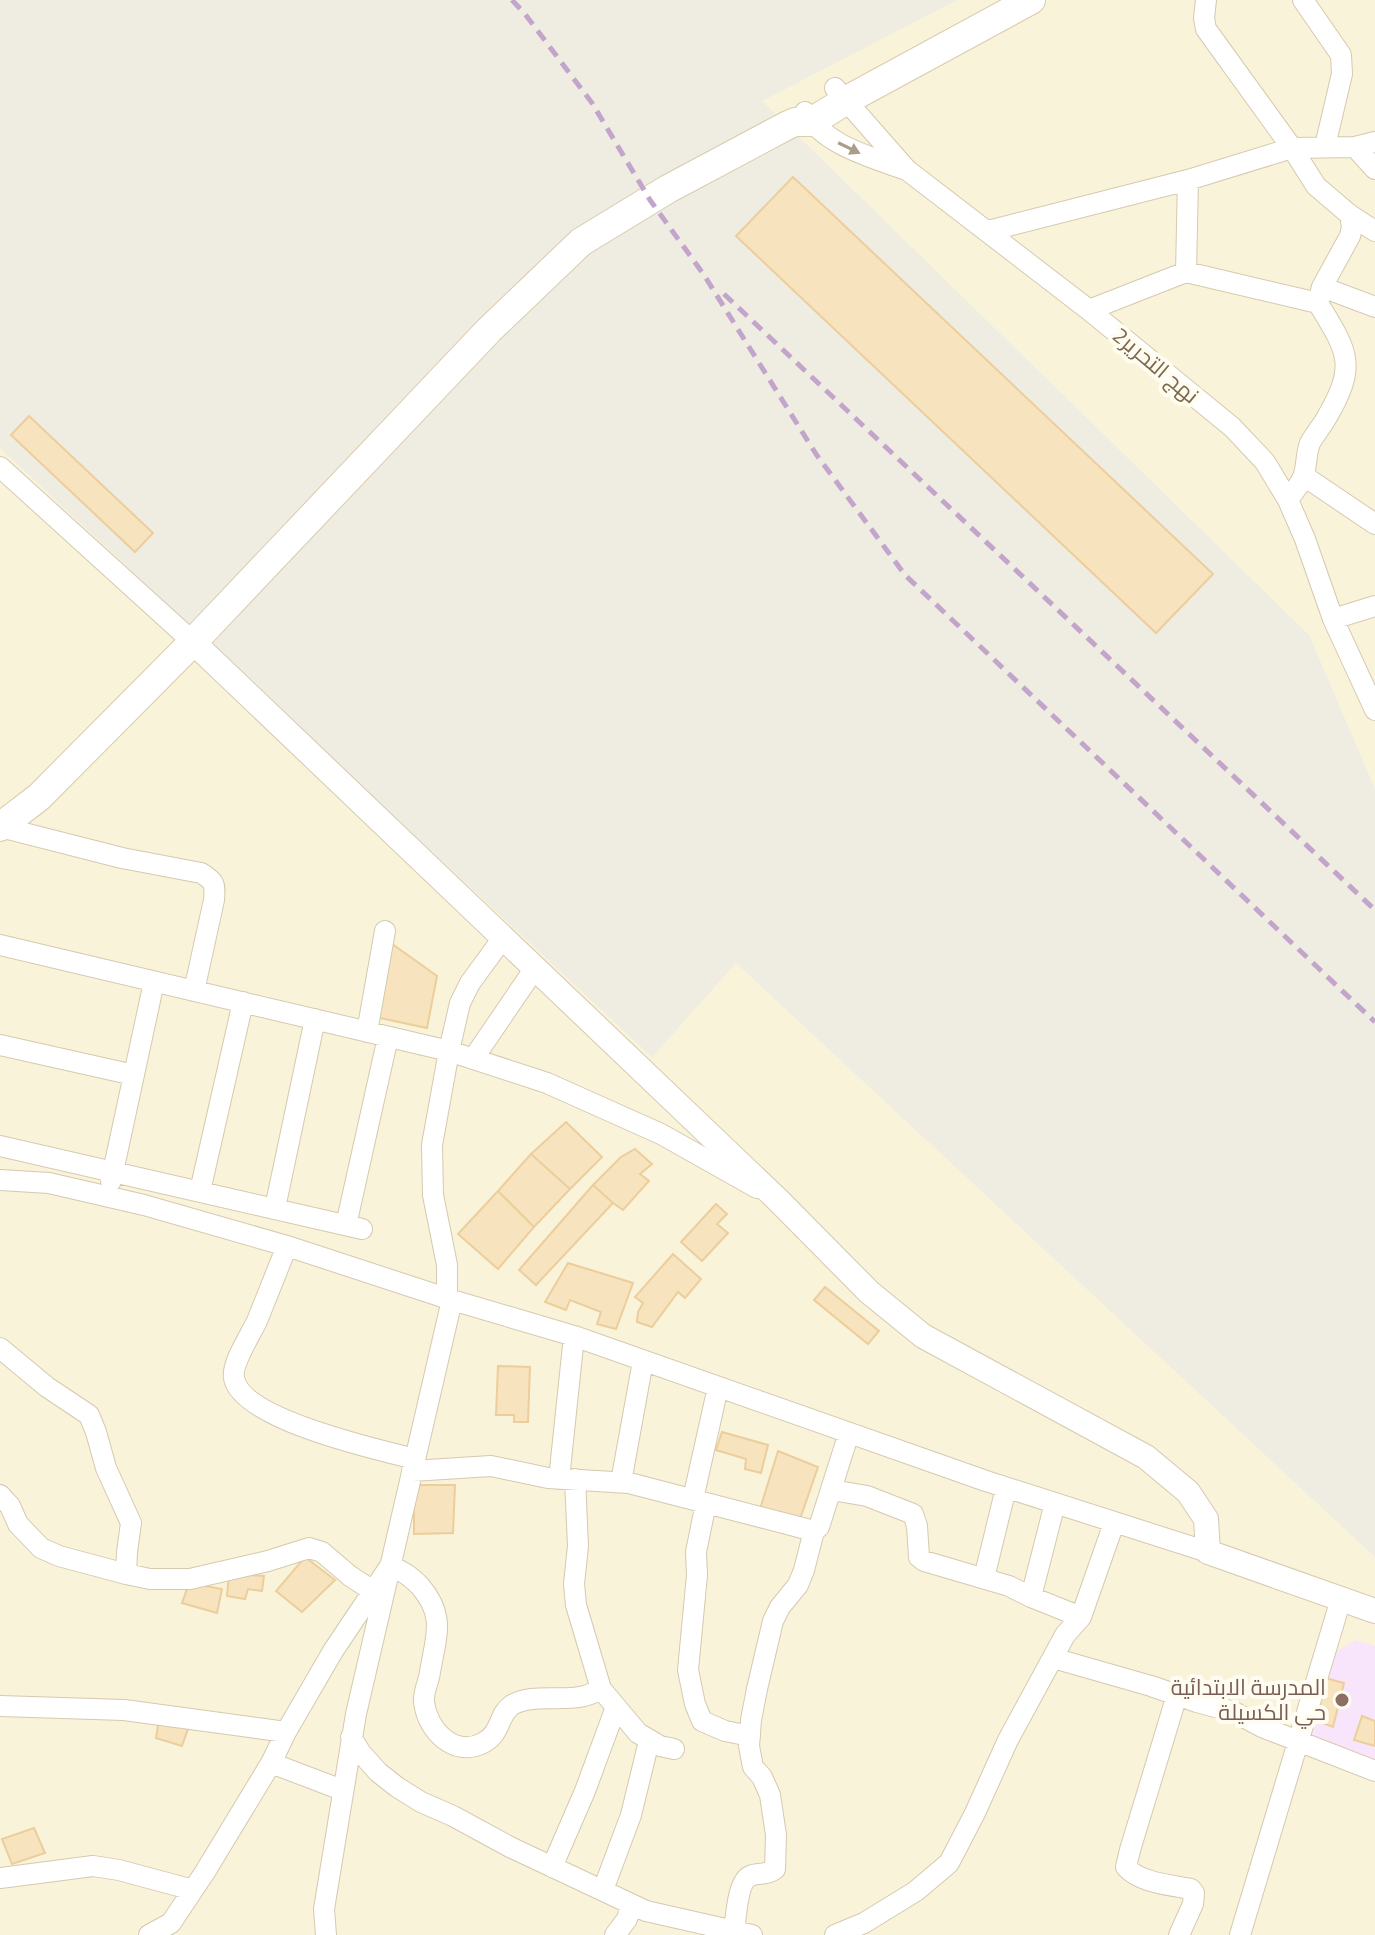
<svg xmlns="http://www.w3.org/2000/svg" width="1375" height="1935" viewBox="0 0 1375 1935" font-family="'Titillium Web',Cairo,sans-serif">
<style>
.residential{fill:#f9f3d9}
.industrial{fill:#efece2}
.education{fill:#f9e5fb}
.building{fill:#f7e3be;stroke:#ecce9c;stroke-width:2}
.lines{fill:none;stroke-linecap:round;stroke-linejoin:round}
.minor-casing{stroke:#d5c9b0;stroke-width:22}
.tertiary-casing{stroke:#d5c9b0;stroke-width:26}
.secondary-casing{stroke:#d9cbac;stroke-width:30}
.minor{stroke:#fff;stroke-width:20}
.tertiary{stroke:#fff;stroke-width:24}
.secondary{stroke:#fff;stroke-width:28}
.rail{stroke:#c3a4cb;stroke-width:5;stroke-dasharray:12 8;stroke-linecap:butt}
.oneway{fill:#aa9d89}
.education-dot{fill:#8d6e63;stroke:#fffdf2;stroke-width:3}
.labels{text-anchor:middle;stroke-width:8;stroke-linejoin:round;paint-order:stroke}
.street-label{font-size:22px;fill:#7d6849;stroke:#fffdf2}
.education-label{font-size:22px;fill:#785e54;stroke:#fffdf2;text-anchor:end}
</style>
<rect width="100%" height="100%" fill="#fefbe9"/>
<path class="residential" d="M0,0H1375V1935H0Z"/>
<path class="industrial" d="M0,0H957L762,101L1309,635L1375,789V1557L736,963L652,1057L0,448Z"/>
<path class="education" d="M1356,1640L1375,1646V1763L1297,1738L1320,1661Z"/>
<path class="building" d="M793,177L1213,574L1156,633L736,236Z
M29,416L153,533L135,552L11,435Z
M388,941L437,976L427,1028L375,1017Z
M566,1122L602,1157L570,1189L531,1154Z
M635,1149L652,1164L640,1174L649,1181L623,1210L613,1203L593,1185L621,1157Z
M531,1154L570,1189L534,1227L498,1191Z
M593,1185L613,1203L536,1285L519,1270Z
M498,1191L534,1227L498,1269L458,1234Z
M716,1204L727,1214L717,1224L728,1233L702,1261L681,1242Z
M673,1254L701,1279L685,1298L678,1292L652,1327L637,1322L638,1312L643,1303L635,1297Z
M568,1263L633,1283L616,1329L597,1324L601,1312L570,1300L566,1310L545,1302Z
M825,1287L879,1331L868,1344L814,1300Z
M498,1366L530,1367L528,1422H514V1415H496Z
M722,1432L768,1445L761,1473L745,1469L746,1459L716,1450Z
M778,1451L818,1467L799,1522L760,1509Z
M420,1485H455L453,1533L414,1534V1497Z
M305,1557L335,1580L302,1612L276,1591Z
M229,1574L264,1576L262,1591L248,1589L245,1599L227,1596Z
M189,1583L222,1589L217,1613L182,1603Z
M1321,1677L1344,1683L1333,1727L1309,1718Z
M1362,1716L1375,1721V1746L1354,1740Z
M159,1719L190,1723L182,1746L156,1738Z
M34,1828L45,1853L12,1864L2,1839Z"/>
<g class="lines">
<defs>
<path id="minor" d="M1303,0L1341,55L1342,74L1325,146
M835,88L907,170L1089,310L1232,427L1265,462L1288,500L1305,539L1333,619L1375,710
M805,112C825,145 868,156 903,169
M1355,147L1375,169
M1350,215L1375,231
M988,231L1188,180L1292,148L1355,147L1375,142
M1186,272L1188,180
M1322,287L1375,307
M1089,310L1186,272L1318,303L1322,287L1350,236L1352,227L1350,215L1316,186L1292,148L1206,29L1204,18L1206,0
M0,467L193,642
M1304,476L1375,524
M1288,500C1293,492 1302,483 1304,474C1307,464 1306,453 1310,443C1315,434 1322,426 1327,417C1358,364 1347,351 1318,303
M1333,619L1375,606
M0,827L122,858L201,873C216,882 215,885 214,900L194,991
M0,945L449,1051L547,1083L661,1134L757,1188
M367,1032L385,931
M0,1045L134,1075
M473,1059L535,968
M0,1146L362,1229
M0,1180L49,1183L144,1205L287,1246L452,1300L574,1336L986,1481L1208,1552
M111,1181L154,982
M200,1191L243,1002
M275,1208L315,1019
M346,1225L388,1037
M287,1246C277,1271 267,1296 257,1321C251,1334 231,1364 234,1378C241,1419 378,1450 415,1459
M447,1298V1265L433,1195L432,1145L449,1051L460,1003L470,983L503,938
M0,1348L47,1387L89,1415L96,1432L106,1468L131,1523L127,1552L126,1574
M412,1471L491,1466L548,1478L629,1483L814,1531L819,1527L849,1433
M559,1479L574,1336
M575,1479L578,1546L574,1584L576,1605L601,1689L638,1733L660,1746L674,1749
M621,1482L643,1361
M832,1490L867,1496L913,1514L917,1526L919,1557L924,1561L1009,1586L1031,1597L1081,1617
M0,1495L10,1506L18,1524L41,1548L59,1556L126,1574L150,1579H190L268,1561L309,1548L322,1552L350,1576L373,1591
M693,1499L718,1387
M706,1503L696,1552L697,1575L688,1670L695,1704L702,1721L725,1731L750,1736
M984,1578L1006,1488
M1031,1597L1055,1503
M1053,1658L1151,1686L1197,1702L1234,1712L1262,1727L1375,1771
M1177,1695L1130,1850L1126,1867C1140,1883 1171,1885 1191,1889L1194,1893L1193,1904L1179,1935
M0,1706L124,1710L286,1732
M351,1737L361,1753L378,1772L397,1787L421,1802L453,1816L510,1847L646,1911L752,1935
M271,1763L342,1790
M552,1867L585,1791L616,1707
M0,1878L93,1866L119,1870L193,1890
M603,1890L631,1815L649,1741
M734,1932C736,1919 737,1882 750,1876C759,1872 766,1876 775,1869L776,1835L770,1795L762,1777L753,1767L749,1746L751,1720L757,1689L773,1621L780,1607L798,1585L804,1570L814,1531
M149,1935L171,1923L205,1872L271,1763L286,1732L333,1651L390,1566C403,1571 410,1576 420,1586C446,1616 436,1636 430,1672C429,1682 423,1691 424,1702C427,1730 454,1758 483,1743C502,1733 498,1714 512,1705C532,1693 563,1702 584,1696C590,1695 596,1691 601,1689
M326,1935L324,1909L356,1714L452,1300
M615,1935L627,1919L631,1905
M835,1935L864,1923L916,1891L949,1863L975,1813L1008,1740L1065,1635L1081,1617L1114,1523
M1240,1935L1341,1599"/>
<path id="tertiary" d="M193,642L778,1200L869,1292L923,1336L1146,1457L1188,1492L1206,1519L1208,1552L1375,1611"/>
<path id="secondary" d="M0,827L39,797L193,642L489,330L581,242L668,189L788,125L795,122H811L845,101L1031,0"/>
</defs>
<use href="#minor" class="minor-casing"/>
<use href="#tertiary" class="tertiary-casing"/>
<use href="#secondary" class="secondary-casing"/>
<use href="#minor" class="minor"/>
<use href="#tertiary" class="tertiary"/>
<use href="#secondary" class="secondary"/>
<path class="rail" d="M512,0L525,14L592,103L650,200L704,275L816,454L905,575L1375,1022
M724,294L1375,910"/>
</g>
<defs><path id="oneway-solid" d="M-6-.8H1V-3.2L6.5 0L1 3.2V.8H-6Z" transform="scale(2)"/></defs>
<use class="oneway" href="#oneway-solid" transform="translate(849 148) rotate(26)"/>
<circle class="education-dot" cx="1342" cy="1700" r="8"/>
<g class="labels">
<g class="street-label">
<text transform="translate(1156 365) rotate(40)" y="8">نهج التحرير2</text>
</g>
<g class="education-label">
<text x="1326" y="1695">المدرسة الابتدائية<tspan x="1326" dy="25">حي الكسيلة</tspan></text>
</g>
</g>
</svg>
